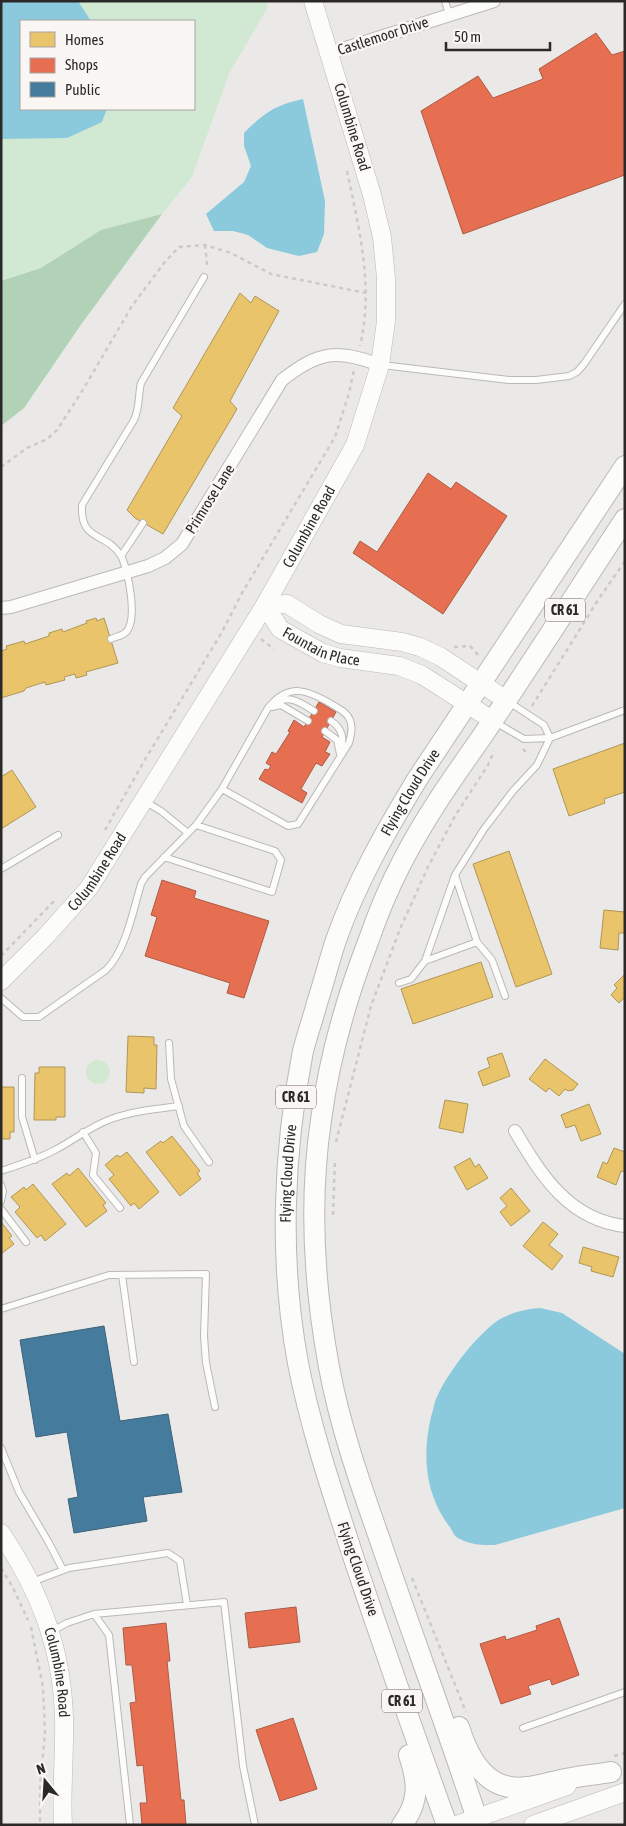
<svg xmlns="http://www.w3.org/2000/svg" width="626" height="1826" viewBox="0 0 626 1826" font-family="'Asap Condensed',sans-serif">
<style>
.green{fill:#d1e9d3}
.forest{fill:#b1d2b6}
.water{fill:#8acadc}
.homes{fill:#e9c46a;stroke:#b09656}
.shops{fill:#e76f51;stroke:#ae5a45}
.public{fill:#457b9d;stroke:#3d627a}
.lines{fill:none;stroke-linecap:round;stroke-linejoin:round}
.lane-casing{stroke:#bbb9b8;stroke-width:8}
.street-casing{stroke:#bbb9b8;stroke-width:14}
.secondary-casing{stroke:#bbb9b8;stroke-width:19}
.primary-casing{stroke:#bbb9b8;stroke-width:22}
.path{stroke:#cbcaca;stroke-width:2.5;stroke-dasharray:4 4;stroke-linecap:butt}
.lane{stroke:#fcfcfb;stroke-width:6}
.street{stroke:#fcfcfb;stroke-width:12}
.secondary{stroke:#fcfcfb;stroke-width:18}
.primary{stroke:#fcfcfb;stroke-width:20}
.labels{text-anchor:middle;stroke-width:5;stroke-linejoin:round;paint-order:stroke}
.shield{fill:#faf6f3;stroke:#686665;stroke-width:1}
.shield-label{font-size:14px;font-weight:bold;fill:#2a2928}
.street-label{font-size:15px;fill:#2a2928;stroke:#faf6f3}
</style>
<rect width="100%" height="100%" fill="#ebe9e7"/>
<path class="green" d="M78,1H266L268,7L229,74L192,177L162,214L101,230L41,268L1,281L2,139L102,122L107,109H194V21H91Z
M86 1072a12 12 0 1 1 24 0a12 12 0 1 1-24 0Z"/>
<path class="forest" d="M162,214L80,326L24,408L1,426V281L41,268L101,230Z"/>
<path class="water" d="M1,1H78L91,21H21V109H107L102,122L67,138L2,139L1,141Z
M303,99L325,201L324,234L317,252L299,256L267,248L248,235L233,231H214L206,214L244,182L251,166L244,146V133C264,113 275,105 303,99Z
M540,1308L562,1313L625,1354V1508L495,1545C482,1545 470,1545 458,1538C454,1536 452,1530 449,1526C425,1494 422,1455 431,1417C433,1411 434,1404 436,1399C446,1374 478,1333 500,1319C513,1312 526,1309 540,1308Z"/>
<path class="homes" d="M240,293L251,303L255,296L279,311L230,401L237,409L163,534L135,518L127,510L182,416L173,408Z
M96,618L97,621L104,618L118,663L86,672L87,675L76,678L75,674L64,677L65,680L46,685L45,682L26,688L24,691L1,698V651L7,649L6,646L24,641L25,644L49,636V633L62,629L63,632L87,623L86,621Z
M625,743V792L604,799L605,803L569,816L553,769Z
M12,770L36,807L1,829V777Z
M509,851L552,974L516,987L473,864Z
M604,910L625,912V933H619L618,950L600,948Z
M481,962L493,997L413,1024L401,989Z
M625,974V997L619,1003L611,995L617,988L614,985Z
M128,1036L154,1037V1045H157L156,1089L144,1088V1093L126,1092Z
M502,1053L510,1076L483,1086L478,1072L490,1067L487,1058Z
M545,1059L578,1084L573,1090L568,1091L565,1089L559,1096L549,1088L546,1092L529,1079Z
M39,1067H65V1117H56V1120H34L35,1073H39Z
M1,1084L2,1087H14V1132H10V1139H1Z
M445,1100L468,1104L463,1133L439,1128Z
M589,1104L601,1134L581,1141L575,1125L566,1128L561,1115Z
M172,1136L200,1171L197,1173L201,1179L180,1196L146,1152L161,1141L163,1143Z
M614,1148L625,1152V1172L621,1171L616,1185L597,1177L603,1162L607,1164Z
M127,1152L159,1192L139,1209L134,1203L131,1206L109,1179L114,1175L105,1165L117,1155L120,1157Z
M470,1158L475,1167L479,1164L488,1178L467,1190L454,1167Z
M78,1168L106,1203L103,1205L107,1211L86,1227L52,1184L67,1173L69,1176Z
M33,1184L66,1224L45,1241L41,1235L37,1238L15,1212L20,1207L11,1197L24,1187L26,1190Z
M511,1188L530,1211L511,1226L500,1212L507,1206L500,1198Z
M1,1222L12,1236L9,1238L14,1244L1,1254Z
M543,1222L558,1234L549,1245L563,1256L552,1270L523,1246Z
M583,1247L619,1257L613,1277L591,1271L592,1267L579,1263Z"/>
<path class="shops" d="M596,33L612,55L625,51V175L463,234L421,111L478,76L493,98L543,79L539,69Z
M428,473L451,489L456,482L507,516L443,614L353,553L360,541L377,552Z
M319,702L336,712L322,737L330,742L325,752L330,754L322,766L316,763L301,789L307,793L302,803L259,779L265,769L268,770L271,766L266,763L272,752L276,754L290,732L288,731L294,720L304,727Z
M162,880L196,891L194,898L269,921L244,998L227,993L230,983L145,956L157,917L151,915Z
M296,1607L300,1642L249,1648L245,1613Z
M559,1618L579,1675L552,1685L550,1679L528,1686L531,1694L501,1704L480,1644L505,1636L506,1640L537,1630L536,1626Z
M166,1623L170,1661H167L181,1800H184L186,1825H142L140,1803H147L143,1765L137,1766L130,1703L136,1702L132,1665H126L123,1628Z
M293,1718L317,1789L280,1801L256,1730Z"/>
<path class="public" d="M104,1326L120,1421L168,1414L182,1492L143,1497L147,1521L74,1533L68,1499L78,1497L67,1432L36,1437L20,1340Z"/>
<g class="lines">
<defs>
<path id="lane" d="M445,1L449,14
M382,365L509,380H536L569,376L577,372L584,364L625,304
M121,556L143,523
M111,639C115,637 121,636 125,633C139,622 128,569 121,556C106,531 80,543 82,505L134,420C140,407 138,396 141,383L204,277
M509,702L544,725L550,738
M275,703C290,694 301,703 314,711
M272,707L281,705L308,721
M331,721C343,729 344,738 341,752
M495,722L524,739L550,738L625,710
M325,731L337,740L340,754
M144,801L161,811L188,833
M164,857L272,892L281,860L275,851L196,825
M1,869L58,835
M455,875L477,942L425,961L455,875L484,829L513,791L537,765L550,738
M477,942L492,960L505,996
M399,983L411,979L425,961
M1,998L23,1017H39L106,970C126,950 133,911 141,884L145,877L196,825L222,789L268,708C289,682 308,690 333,705C339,709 347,712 350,720C353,727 351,735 349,743L298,824L288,826L222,789
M169,1043L171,1079L184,1126L209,1162
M22,1078V1117L35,1160
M83,1132L96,1153L93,1175L120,1208
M1,1171C19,1165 38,1159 55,1150C74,1140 91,1126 111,1119C133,1111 156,1109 179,1106
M1,1185L3,1191L1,1201
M1,1209L26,1242
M122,1275L134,1362
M1,1309L109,1275L206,1274L204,1336L206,1363L215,1407
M1,1448L19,1492L49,1543L63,1570
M32,1582L69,1568L168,1553L180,1561L187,1605
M94,1614L109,1635L130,1825
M52,1631L67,1623L94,1614L224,1602L243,1766L255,1825
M523,1728L625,1692"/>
<path id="street" d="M330,53L494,1
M1,608L11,607L148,566L165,558L182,544L282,380C319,351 336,349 380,365
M515,1131C541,1175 569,1220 625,1226"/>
<g id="secondary">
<path d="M265,605L287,604L319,624L341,634L402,642L420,647L441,657L506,700"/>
<path id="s1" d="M265,605L280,629L323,653L340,658L399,666L422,675L492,720"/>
<path id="s2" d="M1,981L45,937L89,888L265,605L355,445L380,365L386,321V278L382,237L372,195L313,1"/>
<path id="s3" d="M1,1533C40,1591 62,1648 64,1718C65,1754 61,1789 63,1825"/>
<path d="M457,1825L567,1786"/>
<path d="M533,1825L625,1792"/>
</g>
<g id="primary">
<path d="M459,1727C469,1759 487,1793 527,1787C539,1786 550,1782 561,1780C578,1776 594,1775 611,1772"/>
<path d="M402,1825C420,1801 418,1782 409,1755"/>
<path id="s4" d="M447,1825C415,1737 384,1648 354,1559C333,1494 311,1430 298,1363C279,1261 283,1152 303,1051C307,1035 313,1019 317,1003C324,982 329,961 336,940C356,883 387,829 418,778L625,466"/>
<path d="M479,1825C448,1730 413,1637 381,1543C361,1486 340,1427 329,1367C314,1286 309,1201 321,1120C329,1059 346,999 368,942C377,916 388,889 401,864C424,819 452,779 481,738C530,666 577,592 625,519"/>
</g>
</defs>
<use href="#lane" class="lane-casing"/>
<use href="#street" class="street-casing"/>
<use href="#secondary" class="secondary-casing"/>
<use href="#primary" class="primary-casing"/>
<path class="path" d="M347,171C359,228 374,287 360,346
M205,245L207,263L205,268
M1,467L27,448L47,439L57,430L84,388L132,306L164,263L179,247L205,245L231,253L271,274L366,293
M261,639L274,649
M454,647L470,646L479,656
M532,706L598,600L625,561
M523,749L528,755
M105,830L143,763L222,632L242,593L335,437L349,393L354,370
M1,956L56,899
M336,1142L371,1006L400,929L428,867L455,816L488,765L494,751
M333,1215L335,1160
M1,1568L12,1586L28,1620
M412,1578L466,1712
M31,1627L43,1687L45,1733L40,1786V1825
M614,1756L625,1753"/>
<use href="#lane" class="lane"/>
<use href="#street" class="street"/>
<use href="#secondary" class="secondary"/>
<use href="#primary" class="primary"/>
</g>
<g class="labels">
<g class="shield">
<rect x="545" y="598.5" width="40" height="23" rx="4"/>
<rect x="276" y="1085.5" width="40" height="23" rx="4"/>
<rect x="382" y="1689.5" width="40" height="23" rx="4"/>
</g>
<g class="shield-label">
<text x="565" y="615">CR 61</text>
<text x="296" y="1102">CR 61</text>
<text x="402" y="1706">CR 61</text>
</g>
<g class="street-label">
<text transform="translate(383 36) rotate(-18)" y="5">Castlemoor Drive</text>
<text transform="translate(352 127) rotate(73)" y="5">Columbine Road</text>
<text transform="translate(210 499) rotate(-58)" y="5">Primrose Lane</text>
<text dy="5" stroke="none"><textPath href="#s2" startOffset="551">Columbine Road</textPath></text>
<text dy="5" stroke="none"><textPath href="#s1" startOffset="74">Fountain Place</textPath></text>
<text dy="5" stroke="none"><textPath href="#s4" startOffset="1081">Flying Cloud Drive</textPath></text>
<text dy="5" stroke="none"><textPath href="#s2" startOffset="146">Columbine Road</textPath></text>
<text dy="5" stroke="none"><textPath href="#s4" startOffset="676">Flying Cloud Drive</textPath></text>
<text transform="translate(358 1569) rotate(71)" y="5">Flying Cloud Drive</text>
<text dy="5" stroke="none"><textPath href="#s3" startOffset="152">Columbine Road</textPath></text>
</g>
</g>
<rect width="626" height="1826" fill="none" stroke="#2a2928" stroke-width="5"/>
<rect x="20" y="20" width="175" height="90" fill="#faf6f3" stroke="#a7a4a2"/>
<rect x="30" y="32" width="25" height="15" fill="#e9c46a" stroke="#a7a4a2"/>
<text x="65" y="45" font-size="15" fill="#2a2928">Homes</text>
<rect x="30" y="58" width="25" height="15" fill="#e76f51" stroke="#a7a4a2"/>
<text x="65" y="70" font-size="15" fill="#2a2928">Shops</text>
<rect x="30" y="82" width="25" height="15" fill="#457b9d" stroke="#a7a4a2"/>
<text x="65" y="95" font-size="15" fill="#2a2928">Public</text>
<g transform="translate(45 1781) rotate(342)" stroke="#faf6f3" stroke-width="4" paint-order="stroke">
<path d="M0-4L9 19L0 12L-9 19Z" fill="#2a2928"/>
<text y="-8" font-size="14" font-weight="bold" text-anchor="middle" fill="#2a2928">N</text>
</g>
<path d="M446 42v8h104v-8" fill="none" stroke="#2a2928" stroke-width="2.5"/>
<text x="454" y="42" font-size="15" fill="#2a2928" stroke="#faf6f3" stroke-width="4" paint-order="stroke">50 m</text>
</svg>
